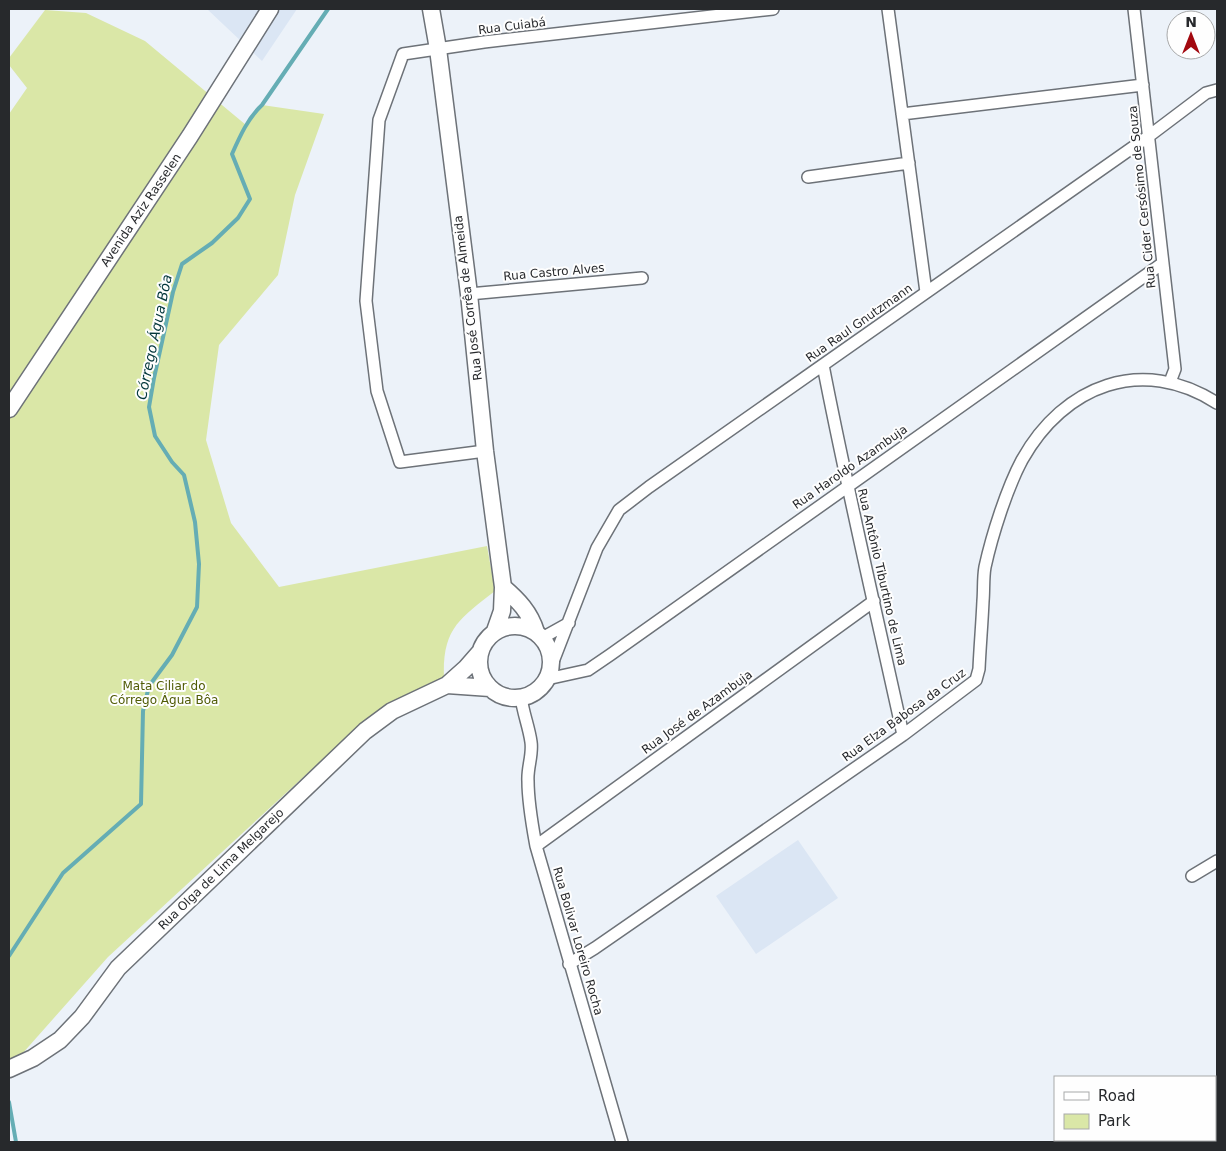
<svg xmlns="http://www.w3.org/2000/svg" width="1226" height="1151" viewBox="0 0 1226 1151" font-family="'DejaVu Sans',sans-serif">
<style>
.built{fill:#dbe6f4}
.green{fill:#dae7a7}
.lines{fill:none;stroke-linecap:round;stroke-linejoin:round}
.stream{stroke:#65adb4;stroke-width:4}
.street-casing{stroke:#6d7278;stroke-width:14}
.secondary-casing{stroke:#6d7278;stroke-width:19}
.street{stroke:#fff;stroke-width:11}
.secondary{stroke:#fff;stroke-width:16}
.labels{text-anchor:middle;stroke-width:4;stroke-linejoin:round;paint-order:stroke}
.street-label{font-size:12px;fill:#27292c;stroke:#fefefe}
.park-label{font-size:12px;fill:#505b05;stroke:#fefefe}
.water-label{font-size:14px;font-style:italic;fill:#03373b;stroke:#fefefe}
</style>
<rect width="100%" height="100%" fill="#ecf2f9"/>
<path class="built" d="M207,9H297L262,61Z
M798,840L838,898L756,954L716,896Z"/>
<path class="green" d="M45,10L86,13L145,41L246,125L262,105L324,114L295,195L278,275L219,345L206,440L231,523L279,587L487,546L495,591C459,619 442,629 444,679L399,698L363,724L323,759L108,957L22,1054L9,1059V114L27,88L9,65V58Z"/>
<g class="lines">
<path class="stream" d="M9,956L63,873L141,804L143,711L149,686L172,655L197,607L199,564L195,522L184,475L172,462L155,436L149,407L154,378L173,292L182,264L212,243L238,218L250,199L232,154C240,136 248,118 262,105L328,9
M9,1102L16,1142"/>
<defs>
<path id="street" d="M888,9L926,292
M1134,9L1175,369L1170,382
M902,114L1143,85
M808,177L909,163
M469,294L642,278
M823,365C847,489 876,612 903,735
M485,451L400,462L377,391L366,301L379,120L403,54L484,42L773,9
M542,638L569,623
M549,672L597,548L619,510L649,487L1149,136L1206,93L1217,90
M547,679L588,670L610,655L1163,263
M521,697C523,713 529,727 531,742C533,755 527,768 528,781C528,803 532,824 536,846L622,1142
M536,846L874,601
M1192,876L1217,861
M569,964L595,948L903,735L976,680L979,669C980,646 982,624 983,601C984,590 983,578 985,567C992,535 1007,488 1022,460C1064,385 1142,355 1217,403"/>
<path id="secondary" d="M431,9L438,49L469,294L485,451L503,587L502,611L495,631
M9,409L190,136L270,9
M503,587C518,600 530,612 536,632
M479 662a36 36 0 1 1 72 0a36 36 0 1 1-72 0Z
M447,685L490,688
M9,1069L33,1058L60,1040L82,1017L118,968L365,731L392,711L447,685L466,668L480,652"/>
</defs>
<use href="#street" class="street-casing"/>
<use href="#secondary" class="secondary-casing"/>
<use href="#street" class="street"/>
<use href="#secondary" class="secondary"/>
</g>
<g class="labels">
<g class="street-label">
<text transform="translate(512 26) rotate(-7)" y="4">Rua Cuiabá</text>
<text transform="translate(1142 197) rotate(-96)" y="4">Rua Cider Cersósimo de Souza</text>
<text transform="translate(141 210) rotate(-56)" y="4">Avenida Aziz Rasselen</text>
<text transform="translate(554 272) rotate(-5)" y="4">Rua Castro Alves</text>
<text transform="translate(468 298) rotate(-97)" y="4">Rua José Corrêa de Almeida</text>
<text transform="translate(859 323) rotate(-35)" y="4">Rua Raul Gnutzmann</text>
<text transform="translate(850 467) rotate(-35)" y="4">Rua Haroldo Azambuja</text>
<text transform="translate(882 577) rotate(77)" y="4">Rua Antônio Tiburtino de Lima</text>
<text transform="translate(697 712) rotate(-36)" y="4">Rua José de Azambuja</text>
<text transform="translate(904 715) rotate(-36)" y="4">Rua Elza Babosa da Cruz</text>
<text transform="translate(221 869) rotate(-44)" y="4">Rua Olga de Lima Melgarejo</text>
<text transform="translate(578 941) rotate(74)" y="4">Rua Bolivar Loreiro Rocha</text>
</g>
<g class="park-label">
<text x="164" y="690">Mata Ciliar do<tspan x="164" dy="14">Córrego Água Bôa</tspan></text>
</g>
<g class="water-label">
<text transform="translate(154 337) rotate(-78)" y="5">Córrego Água Bôa</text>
</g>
</g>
<rect width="1226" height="1151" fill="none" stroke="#27292c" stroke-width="20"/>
<rect x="1054" y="1076" width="162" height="65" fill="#fefefe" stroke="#a8a9aa"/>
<rect x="1064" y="1092" width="25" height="8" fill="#ffffff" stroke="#a8a9aa"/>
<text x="1098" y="1101" font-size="15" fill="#27292c">Road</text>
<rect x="1064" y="1114" width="25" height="15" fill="#dae7a7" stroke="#a8a9aa"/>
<text x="1098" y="1126" font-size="15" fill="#27292c">Park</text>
<g transform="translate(1191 35)"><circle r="24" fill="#fefefe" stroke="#a8a9aa"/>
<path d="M0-4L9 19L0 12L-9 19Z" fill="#a2080f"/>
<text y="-8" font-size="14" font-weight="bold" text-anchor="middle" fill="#27292c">N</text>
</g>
</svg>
